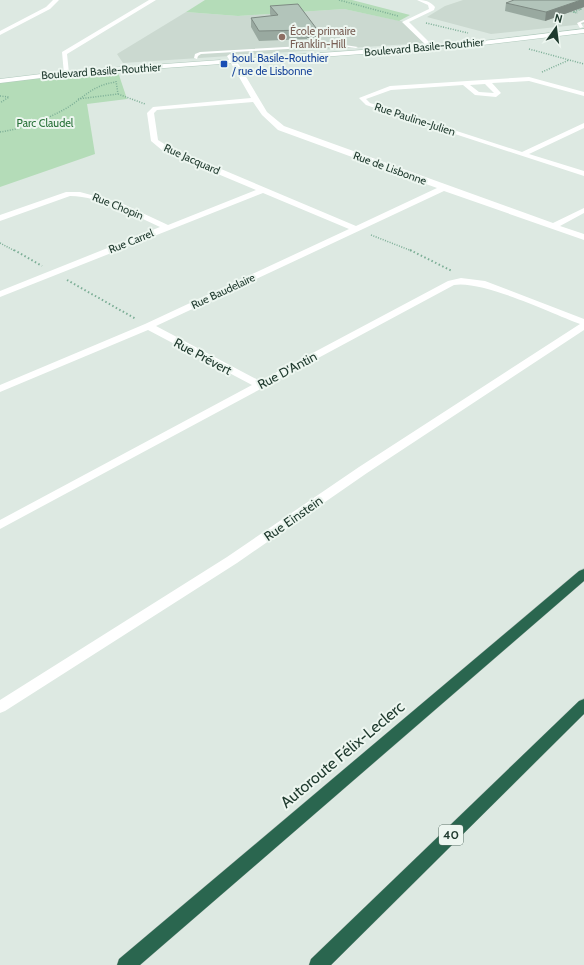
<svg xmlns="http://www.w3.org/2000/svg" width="584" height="965" viewBox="0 0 584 965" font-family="Cabin,sans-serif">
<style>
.built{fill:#cbd9d0}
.green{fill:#b4dcb8}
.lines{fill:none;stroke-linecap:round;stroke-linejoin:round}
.secondary-casing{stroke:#b0c9bc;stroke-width:1}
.highway-casing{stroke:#bcc4c0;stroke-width:1}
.path-far1{stroke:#7cae96;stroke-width:1.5;stroke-dasharray:1 1.5;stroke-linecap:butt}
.path{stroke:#7cae96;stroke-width:2;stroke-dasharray:1.5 2.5;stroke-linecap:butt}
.lane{fill:#fff;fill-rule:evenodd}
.street{fill:#fff;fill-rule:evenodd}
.secondary{fill:#fff;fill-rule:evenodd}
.highway{fill:#2a664f;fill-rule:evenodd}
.wall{fill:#99a9a0}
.shaded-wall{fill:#7d8982}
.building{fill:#b2c4ba;stroke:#7d8982}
.education-dot{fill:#8d6e63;stroke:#edf6f0;stroke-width:1.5}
.transit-dot{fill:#1a4fb4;stroke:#edf6f0;stroke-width:1.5}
.labels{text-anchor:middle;stroke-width:4;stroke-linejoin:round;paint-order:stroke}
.far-education-label{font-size:11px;fill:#785e54;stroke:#edf6f0;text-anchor:start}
.far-street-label{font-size:11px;fill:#1e392d;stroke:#edf6f0}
.far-transit-label{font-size:11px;fill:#164399;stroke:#edf6f0;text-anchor:start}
.far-park-label{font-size:11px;fill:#287138;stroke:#edf6f0}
.shield{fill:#edf6f0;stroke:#5c7268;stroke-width:1}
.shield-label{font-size:12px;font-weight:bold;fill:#1e392d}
.street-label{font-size:13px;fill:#1e392d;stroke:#edf6f0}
.near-street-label{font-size:16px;fill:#1e392d;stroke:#edf6f0}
</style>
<rect width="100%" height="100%" fill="#dde9e2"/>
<path class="built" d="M463,0H584V24L491,34L427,17L445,6Z
M344,9L405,22L425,43L123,63L117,54L186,12L238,16Z"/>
<path class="green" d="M205,0H352L410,15L399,21L344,9L238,16L186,12Z
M117,69L127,99L87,104L95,154L0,187V81Z"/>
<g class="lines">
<defs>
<path id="secondary" d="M584,29V33L474,46L66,75L0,83V79L66,71L474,42Z"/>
<path id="highway" d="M584,569V581L140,965H117L119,959L579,571Z
M584,699V714L331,965H309L311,959L579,701Z"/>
</defs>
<use href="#secondary" class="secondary-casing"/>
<use href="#highway" class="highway-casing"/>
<path class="path-far1" d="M339,0L398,16
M568,11L578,13
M574,12L581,9H579
M426,23L468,33
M529,49L584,64
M542,72L569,60
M118,94L145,104
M0,96L9,97L0,103
M78,99L118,94L116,81
M0,132C22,129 45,120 65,109C84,98 92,85 116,82
M371,235L412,251
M0,243L15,251"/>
<path class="path" d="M14,250L42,266
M410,250L452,271
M67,280L136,319"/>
<path class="lane" d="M584,20V22L581,23L583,27L580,28L577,23Z
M338,44L358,47L356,48L338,46L201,54L198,56L197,59L194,58L195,54L200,52Z"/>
<path class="street" d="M53,0H59L50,9L0,35V31L46,7Z
M149,0H156L67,54L69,73L64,74L62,52Z
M417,0C425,0 430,1 435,7L434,10L409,22L433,46V48H429L402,22L429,9L428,5Z
M230,54L239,65L267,112L284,126L553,223L584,208V213L560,226L584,234V240L444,191L156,326L260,381L448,281L461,278L485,281L584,319V330L367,473L237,563L5,711L0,713V700L227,557L359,467L580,324C551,313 482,280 454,285L0,529V520L252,385L148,330L0,392V385L145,324L349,229L263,193L0,297V291L160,227C132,214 102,197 70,196L0,221V215L66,192H80L121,203L168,225L256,190L163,151L151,141L147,113L153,107L251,98L227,56ZM253,102L262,115L278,130L437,188L356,226L169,147L158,140L154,113L157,110Z
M529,77L584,92V96L529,81L492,83L501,93L496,97L475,95L463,85L391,90L366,99L370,103L522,152L584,123V128L529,154L584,171V176L366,105L359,98L390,86ZM485,84L494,93L479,92L470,85Z"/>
<use href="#secondary" class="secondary"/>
<use href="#highway" class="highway"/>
</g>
<path class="wall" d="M584,0V7L545,21L505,11L506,3Z
M270,6L316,28V37L307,38V39L259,41L251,27V18L271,16L270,14Z"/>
<path class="shaded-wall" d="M581,0H584V7L545,21L546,12Z
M307,28H316V37L307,38L308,30Z"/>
<path class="building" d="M514,0H581L546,12L506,3Z
M298,4L316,28H307L308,30L259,31L251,18L278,15L270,6Z"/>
<circle class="education-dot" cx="282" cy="37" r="4"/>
<rect class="transit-dot" x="220" y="60" width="8" height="8" rx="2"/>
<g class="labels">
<g class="far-education-label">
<text x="290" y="35">École primaire<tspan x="290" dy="13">Franklin-Hill</tspan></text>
</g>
<g class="far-street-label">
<text transform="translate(424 47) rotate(-5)" y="4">Boulevard Basile-Routhier</text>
<text transform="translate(101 71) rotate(-4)" y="4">Boulevard Basile-Routhier</text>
<text transform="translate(415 119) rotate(18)" y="4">Rue Pauline-Julien</text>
<text transform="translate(192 159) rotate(24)" y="4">Rue Jacquard</text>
<text transform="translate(390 168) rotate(20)" y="4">Rue de Lisbonne</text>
<text transform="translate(118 206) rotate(22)" y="4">Rue Chopin</text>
<text transform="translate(131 241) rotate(-22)" y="4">Rue Carrel</text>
<text transform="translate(223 291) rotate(-25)" y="4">Rue Baudelaire</text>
</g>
<g class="far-transit-label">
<text x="232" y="62">boul. Basile-Routhier<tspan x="232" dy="13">/ rue de Lisbonne</tspan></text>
</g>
<g class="far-park-label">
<text x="45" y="127">Parc Claudel</text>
</g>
<rect class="shield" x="439" y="825" width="24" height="20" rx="3"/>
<g class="shield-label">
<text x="451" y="839">40</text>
</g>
<g class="street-label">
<text transform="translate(203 356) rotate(28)" y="5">Rue Prévert</text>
<text transform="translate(287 370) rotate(-28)" y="5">Rue D'Antin</text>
<text transform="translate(293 518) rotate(-35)" y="5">Rue Einstein</text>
</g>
<g class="near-street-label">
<text transform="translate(342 754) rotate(-40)" y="6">Autoroute Félix-Leclerc</text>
</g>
</g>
<g transform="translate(556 28) rotate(14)" stroke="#edf6f0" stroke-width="3" paint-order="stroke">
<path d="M0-3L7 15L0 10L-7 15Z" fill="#1e392d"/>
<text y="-6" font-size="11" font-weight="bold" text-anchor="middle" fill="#1e392d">N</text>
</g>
</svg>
